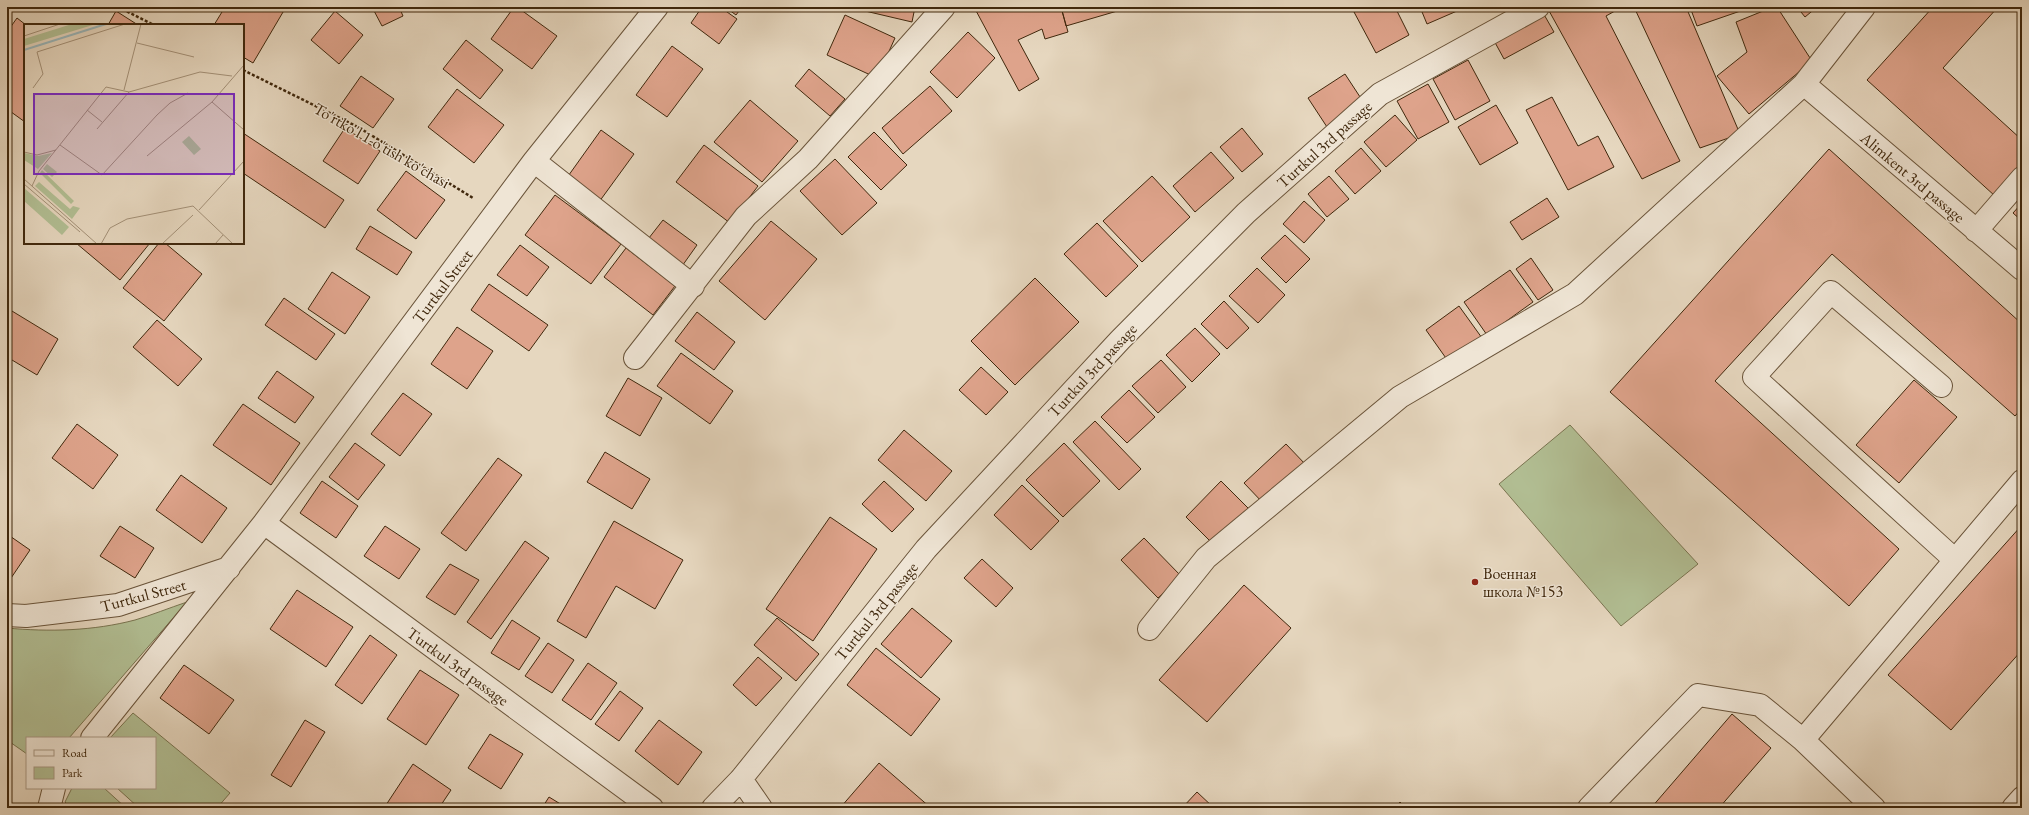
<svg xmlns="http://www.w3.org/2000/svg" width="2029" height="815" viewBox="0 0 2029 815" font-family="'EB Garamond',serif">
<style>
.green{fill:#b2bf94;stroke:#797450}
.building{fill:#dea38b;stroke:#40280d}
.lines{fill:none;stroke-linecap:round;stroke-linejoin:round}
.minor-casing{stroke:#6a543a;stroke-width:24}
.path{stroke:#40280d;stroke-width:2.5;stroke-dasharray:3 2;stroke-linecap:butt}
.minor{stroke:#efe5d5;stroke-width:22}
.poi-dot{fill:#8f2418;stroke:#efe5d5;stroke-width:1.5}
.labels{text-anchor:middle;stroke-width:3;stroke-linejoin:round;paint-order:stroke}
.street-label{font-size:16px;fill:#40280d;stroke:#efe5d5}
.poi-label{font-size:16px;fill:#40280d;stroke:#efe5d5;text-anchor:start}
.inset-river{fill:none;stroke:#9ab7bc;stroke-width:2}
.inset-road{fill:none;stroke:#a49178;stroke-width:1}
.view{fill:#7b2cbf;fill-opacity:0.15;stroke:#7b2cbf;stroke-width:2}
.inset-edge{fill:none;stroke:#40280d;stroke-width:2}
</style>
<rect width="100%" height="100%" fill="#e6d7bf"/>
<filter id="stains"><feTurbulence type="fractalNoise" baseFrequency=".005" numOctaves="4"/><feColorMatrix values="0 0 0 0 .2 0 0 0 0 .09 0 0 0 0 .02 0 0 0 .5 -.17"/></filter>
<radialGradient id="worn" r=".72"><stop offset=".6" stop-color="#630" stop-opacity="0"/><stop offset="1" stop-color="#630" stop-opacity=".3"/></radialGradient>
<path class="green" d="M1570,425L1698,564L1621,626L1499,484Z
M187,602L69,738H27V754L7,740V628C49,632 93,631 135,620C152,615 169,608 187,602Z
M133,713L230,793L217,808H139L117,788H155V738H110Z
M72,788H104L126,808H71L65,802Z"/>
<path class="building" d="M7,7H13L7,17Z
M225,7H286L253,63L243,57V25H214Z
M372,7H399L403,16L382,26Z
M514,7H517L557,36L532,69L491,39Z
M702,7H720L737,19L719,44L691,23Z
M725,7H742L736,15Z
M848,7H915L912,22Z
M974,7H1061L1068,32L1045,39L1042,29L1018,40L1039,79L1019,91Z
M1061,7H1131L1066,26Z
M1363,7H1395L1409,35L1376,53L1354,12Z
M1420,7H1455L1457,11L1427,24Z
M1551,7H1622L1606,16L1680,161L1642,179L1548,9Z
M1634,7H1686L1740,134L1700,148Z
M1690,7H1752L1697,26Z
M1773,7H1777L1812,61L1749,114L1717,76L1747,52L1736,22Z
M1797,7H1817L1805,17Z
M1933,7H1998L1943,68L2022,140V166L1995,196L1867,80Z
M116,11L138,25H108Z
M335,11L363,35L339,64L311,40Z
M1542,11L1554,32L1504,59L1492,37Z
M845,15L895,38L877,78L827,55Z
M17,18L26,25L25,122L7,109V32Z
M968,32L995,58L957,98L930,72Z
M466,40L503,70L480,99L443,69Z
M672,46L703,69L667,117L636,95Z
M1468,60L1490,101L1455,120L1433,79Z
M809,69L845,99L830,116L795,86Z
M1345,74L1364,103L1327,127L1308,98Z
M361,76L394,99L373,128L340,106Z
M1428,84L1449,122L1418,139L1397,101Z
M930,86L952,111L903,154L882,128Z
M457,89L504,125L474,163L428,127Z
M1552,97L1578,146L1598,136L1614,167L1568,190L1526,110Z
M750,100L798,141L762,182L714,142Z
M1496,105L1518,143L1480,165L1458,127Z
M1395,115L1417,140L1386,167L1364,142Z
M345,128L380,151L358,184L323,161Z
M1242,128L1263,154L1242,172L1220,147Z
M601,130L634,154L599,202L566,179Z
M874,132L907,165L881,190L848,157Z
M243,133L344,200L325,228L243,173Z
M704,145L758,186L730,223L676,182Z
M1361,148L1381,171L1355,194L1335,171Z
M1829,149L2022,324V408L2015,416L1832,254L1715,381L1899,549L1849,606L1610,392Z
M1211,152L1234,178L1195,212L1173,186Z
M835,159L877,203L842,235L800,191Z
M406,171L445,200L416,239L377,210Z
M1152,176L1190,217L1142,262L1103,221Z
M1329,176L1349,199L1327,217L1308,194Z
M555,195L621,244L591,284L525,235Z
M1547,198L1559,217L1522,240L1510,222Z
M1304,201L1325,220L1304,243L1283,224Z
M2022,203V221L2013,213Z
M663,220L697,245L680,269L645,243Z
M771,221L817,259L765,320L719,281Z
M1097,223L1138,266L1106,297L1064,254Z
M370,226L412,252L397,275L356,249Z
M1285,235L1310,259L1286,283L1261,258Z
M76,243H150L120,280Z
M159,243H165L202,274L164,321L123,288Z
M520,245L549,267L527,296L497,275Z
M626,248L675,286L653,315L604,277Z
M1531,258L1553,290L1538,300L1516,269Z
M1257,268L1285,295L1258,323L1229,296Z
M1510,270L1533,302L1487,335L1464,302Z
M332,272L370,297L345,334L308,309Z
M1035,278L1079,322L1015,385L971,341Z
M489,284L548,325L529,351L471,310Z
M284,298L335,334L316,360L265,325Z
M1224,301L1249,328L1227,349L1201,324Z
M1459,306L1482,338L1448,361L1426,330Z
M7,308L58,339L37,375L7,357Z
M697,312L735,342L714,370L675,341Z
M157,320L202,359L178,386L133,347Z
M457,327L493,351L467,389L431,364Z
M1195,328L1220,354L1192,382L1166,355Z
M681,353L733,391L710,424L657,386Z
M1161,360L1186,387L1158,413L1132,386Z
M981,367L1008,392L986,415L959,390Z
M277,371L314,397L295,423L258,398Z
M628,378L662,398L640,436L606,416Z
M1914,380L1957,417L1899,483L1856,445Z
M1129,390L1155,417L1127,443L1101,417Z
M403,393L432,414L400,456L371,434Z
M243,404L300,443L271,485L213,445Z
M1095,421L1141,469L1119,490L1073,442Z
M77,424L118,455L93,489L52,458Z
M904,430L952,471L926,501L878,460Z
M355,443L385,465L358,500L329,477Z
M1064,443L1100,481L1063,517L1026,480Z
M1286,444L1306,465L1264,504L1244,483Z
M605,452L650,479L632,509L587,482Z
M498,458L522,475L466,551L441,533Z
M181,475L227,508L202,543L156,510Z
M322,481L358,506L336,538L300,513Z
M884,481L914,509L892,532L862,504Z
M1221,481L1253,513L1217,548L1186,517Z
M1022,485L1059,521L1031,550L994,515Z
M830,517L877,549L813,641L766,609Z
M614,521L683,560L655,609L616,586L586,638L557,621Z
M2022,525V650L1951,730L1888,675Z
M120,526L154,548L135,578L100,556Z
M385,526L420,549L399,579L364,556Z
M7,534L30,550L7,584Z
M1144,538L1181,576L1158,598L1121,560Z
M525,541L549,558L491,639L467,622Z
M982,559L1013,588L996,607L964,578Z
M450,564L479,580L455,615L426,597Z
M1244,585L1291,628L1207,722L1159,680Z
M297,590L353,627L326,667L270,629Z
M912,608L952,641L921,678L881,644Z
M777,618L819,654L796,681L754,645Z
M512,620L540,638L519,670L491,653Z
M370,635L397,655L362,704L335,685Z
M548,643L574,660L552,693L525,676Z
M876,648L940,699L911,736L847,685Z
M758,657L782,678L756,706L733,685Z
M588,663L617,683L591,720L562,700Z
M184,665L234,700L209,734L160,698Z
M420,670L459,695L426,745L387,719Z
M620,691L643,708L619,741L595,724Z
M1732,714L1771,748L1719,808H1651Z
M305,720L325,732L291,787L271,775Z
M659,720L702,752L678,785L635,751Z
M490,734L523,754L501,789L468,768Z
M879,763L931,808H840Z
M413,764L451,790L439,808H384Z
M1197,792L1214,808H1182Z
M549,797L567,808H542Z
M1400,802L1406,808H1395Z"/>
<g class="lines">
<defs>
<path id="minor" d="M1804,84L2022,269
M534,161L693,286
M1976,231L2022,178
M635,358L746,216L808,159L944,7
M1941,386L1831,292L1754,377L1955,560
M264,523L652,808
M7,615L26,616L118,605L229,568
M1149,629L1206,558L1400,397L1575,294L1804,84L1864,7
M92,738L264,523L534,161L657,7
M741,779L761,808
M49,808L54,788
M713,808L741,779L926,549L1120,340L1246,213L1380,94L1538,7
M1589,808L1698,695L1760,705L1803,740
M1874,808L1803,740L2022,481
M2013,808L2022,798"/>
</defs>
<use href="#minor" class="minor-casing"/>
<path class="path" d="M118,7L154,25
M243,70L358,127L473,198"/>
<use href="#minor" class="minor"/>
</g>
<circle class="poi-dot" cx="1475" cy="582" r="4"/>
<g class="labels">
<g class="street-label">
<text transform="translate(1324 144) rotate(-42)" y="6">Turtkul 3rd passage</text>
<text transform="translate(382 145) rotate(30)" y="6">To'rtko'l 1-o'tish ko'chasi</text>
<text transform="translate(1913 177) rotate(40)" y="6">Alimkent 3rd passage</text>
<text transform="translate(442 286) rotate(-53)" y="6">Turtkul Street</text>
<text transform="translate(1092 370) rotate(-47)" y="6">Turtkul 3rd passage</text>
<text transform="translate(143 595) rotate(-15)" y="6">Turtkul Street</text>
<text transform="translate(876 611) rotate(-51)" y="6">Turtkul 3rd passage</text>
<text transform="translate(458 666) rotate(36)" y="6">Turtkul 3rd passage</text>
</g>
<g class="poi-label">
<text x="1483" y="579">Военная<tspan x="1483" dy="18">школа №153</tspan></text>
</g>
</g>
<g transform="translate(24 24)">
<rect width="220" height="220" fill="#e6d7bf"/>
<path d="M48,0H72L0,22V15ZM165,112L177,125L170,131L158,118ZM0,129L14,132L28,129L14,145L0,136ZM23,140L33,148L28,153L19,145ZM18,146L50,177L47,180L16,149ZM15,158L46,185L49,182L56,184L48,195L11,162ZM0,164L21,182L45,203L38,211L0,177Z" fill="#b2bf94"/>
<path class="inset-river" d="M0,26L82,0"/>
<path class="inset-road" d="M0,12L36,0M113,19L170,33M9,64L19,50L13,28L101,0M100,66L117,0M188,78L220,106M63,86L78,98M73,105L105,68M36,121L78,151L133,91L146,79L164,69M0,128L13,131L32,126M123,132L188,78L220,41M0,155L73,220M0,160L56,208M8,162L15,147L82,63L105,68L176,48L208,52M175,186L220,137M77,220L86,204L103,195L169,182L209,220M138,220L169,191M191,220L199,211"/>
<path class="view" d="M10,70H210V150H10Z"/>
<rect width="220" height="220" class="inset-edge"/>
</g>
<rect width="2029" height="815" fill="none" stroke="#e6d7bf" stroke-width="24"/>
<rect x="8" y="8" width="2013" height="799" fill="none" stroke="#40280d" stroke-width="2"/>
<rect x="12" y="12" width="2005" height="791" fill="none" stroke="#40280d"/>
<rect x="26" y="737" width="130" height="52" fill="#efe5d5" stroke="#a99985"/>
<rect x="34" y="750" width="20" height="6" fill="#efe5d5" stroke="#a99985"/>
<text x="62" y="757" font-size="12" fill="#40280d">Road</text>
<rect x="34" y="767" width="20" height="12" fill="#b2bf94" stroke="#a99985"/>
<text x="62" y="777" font-size="12" fill="#40280d">Park</text>
<rect width="100%" height="100%" filter="url(#stains)"/>
<rect width="100%" height="100%" fill="url(#worn)"/>
</svg>
